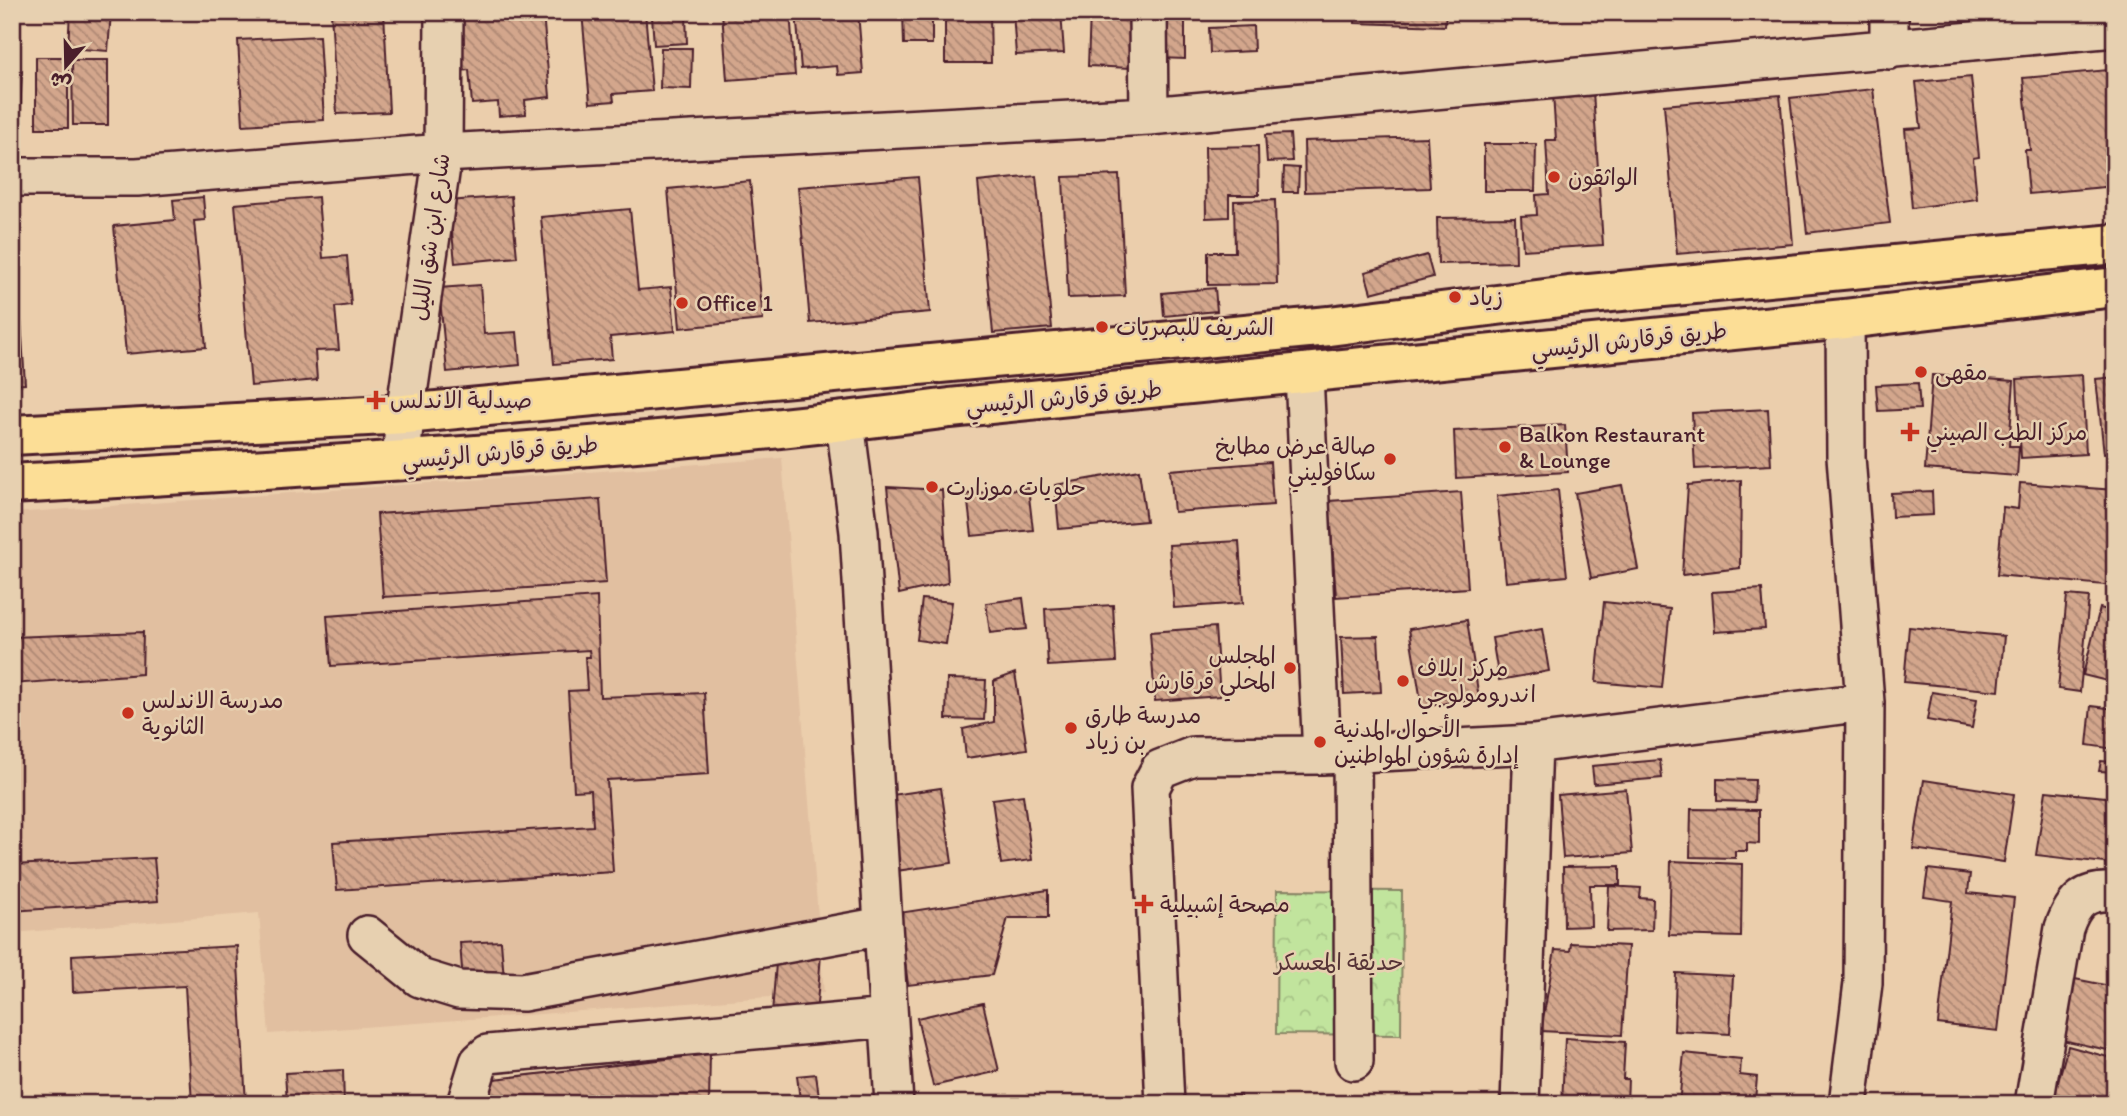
<svg xmlns="http://www.w3.org/2000/svg" width="2127" height="1116" viewBox="0 0 2127 1116" font-family="Itim,'Playpen Sans Arabic',sans-serif">
<style>
.built{fill:#e1bfa0}
.park{fill:url(#park-crowns);stroke:#868264;stroke-width:2}
.building{fill:url(#building-back-hatch);stroke:#4a1f2b;stroke-width:2}
.lines{fill:none;stroke-linecap:round;stroke-linejoin:round}
.minor-casing{stroke:#4a1f2b;stroke-width:42}
.major-casing{stroke:#4a1f2b;stroke-width:44}
.minor{stroke:#e7d0b0;stroke-width:37}
.major{stroke:#fcde96;stroke-width:38}
.poi-dot{fill:#c8321e;stroke:#e7d0b0;stroke-width:2.5}
.labels{text-anchor:middle;stroke-width:5;stroke-linejoin:round;paint-order:stroke}
.poi-label{font-size:23px;fill:#4a1f2b;stroke:#e7d0b0;text-anchor:start}
.street-label{font-size:23px;fill:#4a1f2b;stroke:#e7d0b0}
.park-label{font-size:23px;fill:#563336;stroke:#e7d0b0}
</style>
<defs>
<pattern id="park-crowns" width="20" height="18" patternUnits="userSpaceOnUse" patternTransform="scale(1.75)"><rect width="20" height="18" fill="#c1e49d"/><path d="M2 6a3 3 0 1 1 6 0M12 15a3 3 0 1 1 6 0" fill="none" stroke="#a7c387"/></pattern>
<pattern id="building-back-hatch" width="6" height="6" patternUnits="userSpaceOnUse" patternTransform="scale(1.75)"><rect width="6" height="6" fill="#d3a68c"/><path d="M-1 5l2 2M0 0l6 6M5-1l2 2" fill="none" stroke="#ad8773"/></pattern>
</defs>
<rect width="100%" height="100%" fill="#ebceac"/>
<filter id="ink" filterUnits="userSpaceOnUse"><feTurbulence type="fractalNoise" baseFrequency=".0143" numOctaves="2"/><feDisplacementMap in="SourceGraphic" scale="14" xChannelSelector="R" yChannelSelector="G"/><feConvolveMatrix kernelMatrix="1 2 1 2 8 2 1 2 1" color-interpolation-filters="sRGB"/></filter>
<g filter="url(#ink)">
<path class="built" d="M782,458L824,993L269,1034L259,913L12,933V513Z"/>
<path class="park" d="M1277,890L1402,891L1401,1035L1276,1034Z"/>
<path class="building" d="M70,12H111L108,51L68,48Z
M331,12H384L389,112L337,114Z
M461,12H543L550,97L525,100L526,114L499,116L498,102L472,104L469,70L451,72L448,45L464,44Z
M582,12H645L652,91L613,94L614,101L590,103Z
M722,12H790L795,75L727,80Z
M796,12H858L863,73L838,75L837,66L801,69Z
M903,12H990L991,63H945V18H932V44H904Z
M1013,12H1061L1064,53L1016,55Z
M1090,12H1132L1131,68L1088,66Z
M1158,12H1185V59L1159,58Z
M1245,12H1296V17Z
M1355,12H1446L1445,26L1355,23Z
M686,15L687,43L654,45L652,17Z
M1253,26L1254,51L1210,53L1209,28Z
M319,36L324,120L243,125L238,40Z
M661,48H692L691,89L660,88Z
M36,57H68V128H36Z
M72,60H108V125H73Z
M12,70L22,71L19,142H12Z
M2108,70L2115,141V186L2029,194L2025,150H2030L2023,78Z
M1971,77L1979,157L1973,158L1977,199L1912,208L1905,129L1921,128L1916,82Z
M1873,89L1890,223L1807,233L1790,98Z
M1593,92L1603,245L1523,250L1521,216L1537,215L1536,195L1549,194L1546,140H1556L1553,94Z
M1780,95L1793,244L1677,254L1664,105Z
M1290,134L1292,161L1267,162L1265,135Z
M1427,137L1430,188L1305,192L1304,141Z
M1484,144H1536L1535,191H1484Z
M1258,146L1259,195H1229V217L1206,218L1205,147Z
M1284,167L1299,168L1298,192H1283Z
M1119,175L1125,296L1068,298L1063,177Z
M1036,176L1052,328L993,333L978,182Z
M918,177L930,312L810,323L798,187Z
M750,181L763,320L680,328L668,189Z
M511,196L517,257L455,263L449,201Z
M203,197L205,220L194,221L206,347L126,354L114,226L175,220L173,200Z
M318,197L323,258L347,256L351,305L335,307L339,350L315,351L317,380L251,386L235,204Z
M1275,200L1277,284L1208,285V252H1235L1234,201Z
M630,209L638,290L671,287L675,331L610,337L612,359L554,364L541,217Z
M1515,217L1516,262L1438,264L1437,218Z
M12,225H15L25,384L12,385Z
M1427,255L1433,277L1371,293L1365,272Z
M480,285L484,334L517,332L520,365L447,372L439,288Z
M1215,288L1217,311L1164,316L1162,293Z
M1932,375L2014,381L2009,446H2019L2017,476L1925,469Z
M2082,375L2086,454L2021,458L2017,379Z
M2115,377V453L2104,454L2096,379Z
M1918,383L1920,409L1878,411L1876,385Z
M1768,409L1771,465L1695,469L1692,413Z
M1565,425L1568,472L1456,478L1454,431Z
M1270,462L1273,505L1174,512L1170,470Z
M1139,470L1146,521L1059,529L1055,485Z
M1741,480L1740,568L1682,575L1688,485Z
M2020,483L2115,490V586L1997,575L2003,507L2018,509Z
M1622,485L1638,569L1591,578L1575,493Z
M887,487L942,490L948,583L899,594Z
M1028,488L1033,530L972,536L967,494Z
M1558,490L1567,576L1506,582L1497,496Z
M1932,491L1933,515L1892,517L1891,493Z
M1461,492L1468,588L1336,597L1329,501Z
M600,499L606,583L383,597L377,514Z
M1239,541L1243,603L1174,608L1169,545Z
M1762,589L1765,629L1715,632L1712,592Z
M2067,595L2089,597L2080,692L2058,689Z
M597,597L600,697L704,693L709,774L607,780L613,872L337,890L333,842L593,826L591,790L574,791L568,691L587,690L585,657H590L589,650L331,666L327,616Z
M1023,598L1027,629L990,633L986,603Z
M922,599L952,602L946,644L917,640Z
M1604,602L1670,609L1662,688L1596,682Z
M1113,605L1116,662L1048,666L1045,609Z
M2100,608L2115,612V683L2083,675Z
M1467,620L1479,698L1422,707L1409,629Z
M1215,627L1220,696L1155,701L1150,632Z
M1909,627L2004,636L1999,691L1904,682Z
M1542,629L1549,671L1499,680L1492,638Z
M143,632L142,674L12,684V637Z
M1378,636L1381,692L1344,694L1341,637Z
M1015,673L1027,749L966,758L963,729L994,722V681Z
M947,679L986,680L984,720L946,719Z
M1932,692L1977,699L1972,728L1927,720Z
M2091,706L2115,709V772L2099,771L2101,761L2113,762L2115,749L2087,745Z
M1660,760L1662,778L1594,784L1592,766Z
M1717,779L1755,780L1754,802L1717,801Z
M1924,780L2014,794L2004,862L1913,849Z
M941,788L952,863L896,871L885,796Z
M1626,789L1632,853L1563,858L1558,795Z
M2046,791L2115,798L2113,864L2036,855Z
M1023,795L1032,860L1001,864L992,799Z
M1691,809L1759,810V844L1747,843V851H1735V858L1690,857Z
M154,858L158,901L12,911V865Z
M1671,861L1742,864L1741,937L1669,935Z
M1620,866V885H1590L1591,926L1564,927L1563,867Z
M1928,869L1970,874L1968,893L2014,898L1998,1031L1938,1024L1952,901L1924,897Z
M1609,886L1641,888L1640,898L1653,899L1652,930L1607,931Z
M1048,890V918H1008L992,975L908,985L899,913Z
M501,941L504,979L463,982L460,943Z
M1571,943L1628,946L1622,1035L1541,1031L1555,950L1570,951Z
M237,946L246,1104H192L185,986L73,992L72,955Z
M777,951L821,954L816,1016L772,1013Z
M1676,973L1733,976L1730,1034L1674,1031Z
M2075,979L2115,987L2112,1051L2062,1040Z
M983,1003L999,1071L933,1086L917,1018Z
M1565,1038L1625,1042L1623,1079H1628L1627,1104H1562Z
M2068,1046L2115,1059V1087L2110,1104H2052Z
M1684,1053L1741,1059L1740,1075L1757,1077L1755,1101L1737,1099V1104H1679Z
M710,1054L709,1104H488L486,1080Z
M343,1070L344,1104H287L285,1073Z
M816,1074L819,1097L800,1100L797,1076Z
M1241,1095L1242,1104H1180V1101Z
M1913,1097L1954,1104H1912Z"/>
<g class="lines">
<defs>
<path id="minor" d="M1148,12L1149,116
M1889,50V12
M12,177H137L443,153L1149,116L2115,28
M1845,319L1846,457L1865,702L1863,983L1848,1104
M1304,375L1322,755
M845,422L859,532L894,1104
M401,461L405,414L443,153L444,12
M1352,754L1354,1061
M367,935L420,978L459,990L523,992L883,926
M466,1104L479,1062L488,1054L888,1018
M1165,1104L1150,788L1160,769L1193,756L1322,755L1533,744L1865,702
M1520,1104L1533,744
M2034,1104L2064,928C2074,900 2085,890 2115,892"/>
<path id="major" d="M12,435L405,414L1329,326L1569,296L2115,244
M12,484C325,466 639,449 950,408L1845,319L2115,287"/>
</defs>
<use href="#minor" class="minor-casing"/>
<use href="#major" class="major-casing"/>
<use href="#minor" class="minor"/>
<use href="#major" class="major"/>
</g>
</g>
<g class="poi-dot">
<circle cx="1554" cy="177" r="7"/>
<circle cx="1455" cy="297" r="7"/>
<circle cx="682" cy="303" r="7"/>
<circle cx="1102" cy="327" r="7"/>
<circle cx="1921" cy="372" r="7"/>
<path d="M372.5 389.5h7v7h7v7h-7v7h-7v-7h-7v-7h7z"/>
<path d="M1906.5 421.5h7v7h7v7h-7v7h-7v-7h-7v-7h7z"/>
<circle cx="1505" cy="447" r="7"/>
<circle cx="1390" cy="459" r="7"/>
<circle cx="932" cy="487" r="7"/>
<circle cx="1290" cy="668" r="7"/>
<circle cx="1403" cy="681" r="7"/>
<circle cx="128" cy="713" r="7"/>
<circle cx="1071" cy="728" r="7"/>
<circle cx="1320" cy="742" r="7"/>
<path d="M1140.5 893.5h7v7h7v7h-7v7h-7v-7h-7v-7h7z"/>
</g>
<g class="labels">
<g class="poi-label">
<text x="1568" y="185">الواثقون</text>
<text x="1469" y="305">زياد</text>
<text x="696" y="311">Office 1</text>
<text x="1116" y="335">الشريف للبصريات</text>
<text x="1935" y="380">مقهى</text>
<text x="390" y="408">صيدلية الاندلس</text>
<text x="1926" y="440">مركز الطب الصيني</text>
<text x="1519" y="442">Balkon Restaurant<tspan x="1519" dy="26">&amp; Lounge</tspan></text>
<text x="1376" y="454" text-anchor="end">صالة عرض مطابخ<tspan x="1376" dy="26">سكافوليني</tspan></text>
<text x="946" y="495">حلويات موزارت</text>
<text x="1276" y="663" text-anchor="end">المجلس<tspan x="1276" dy="26">المحلي قرقارش</tspan></text>
<text x="1417" y="676">مركز ايلاف<tspan x="1417" dy="26">اندرومولوجي</tspan></text>
<text x="142" y="708">مدرسة الاندلس<tspan x="142" dy="26">الثانوية</tspan></text>
<text x="1085" y="723">مدرسة طارق<tspan x="1085" dy="26">بن زياد</tspan></text>
<text x="1334" y="737">الأحوال المدنية<tspan x="1334" dy="26">إدارة شؤون المواطنين</tspan></text>
<text x="1160" y="912">مصحة إشبيلية</text>
</g>
<g class="street-label">
<text transform="translate(430 237) rotate(-82)" y="8">شارع ابن شق الليل</text>
<text transform="translate(1629 340) rotate(-6)" y="8">طريق قرقارش الرئيسي</text>
<text transform="translate(1064 397) rotate(-5)" y="8">طريق قرقارش الرئيسي</text>
<text transform="translate(500 452) rotate(-5)" y="8">طريق قرقارش الرئيسي</text>
</g>
<g class="park-label">
<text x="1339" y="970">حديقة المعسكر</text>
</g>
</g>
<rect width="2127" height="1116" fill="none" stroke="#e7d0b0" stroke-width="42"/>
<rect x="21" y="21" width="2085" height="1074" fill="none" stroke="#4a1f2b" stroke-width="2.5" filter="url(#ink)"/>
<g transform="translate(66 66) rotate(200)" stroke="#e7d0b0" stroke-width="5" paint-order="stroke">
<path d="M0-5L12 26L0 18L-12 26Z" fill="#4a1f2b"/>
<text y="-10" font-size="19" font-weight="bold" text-anchor="middle" fill="#4a1f2b">ش</text>
</g>
</svg>
